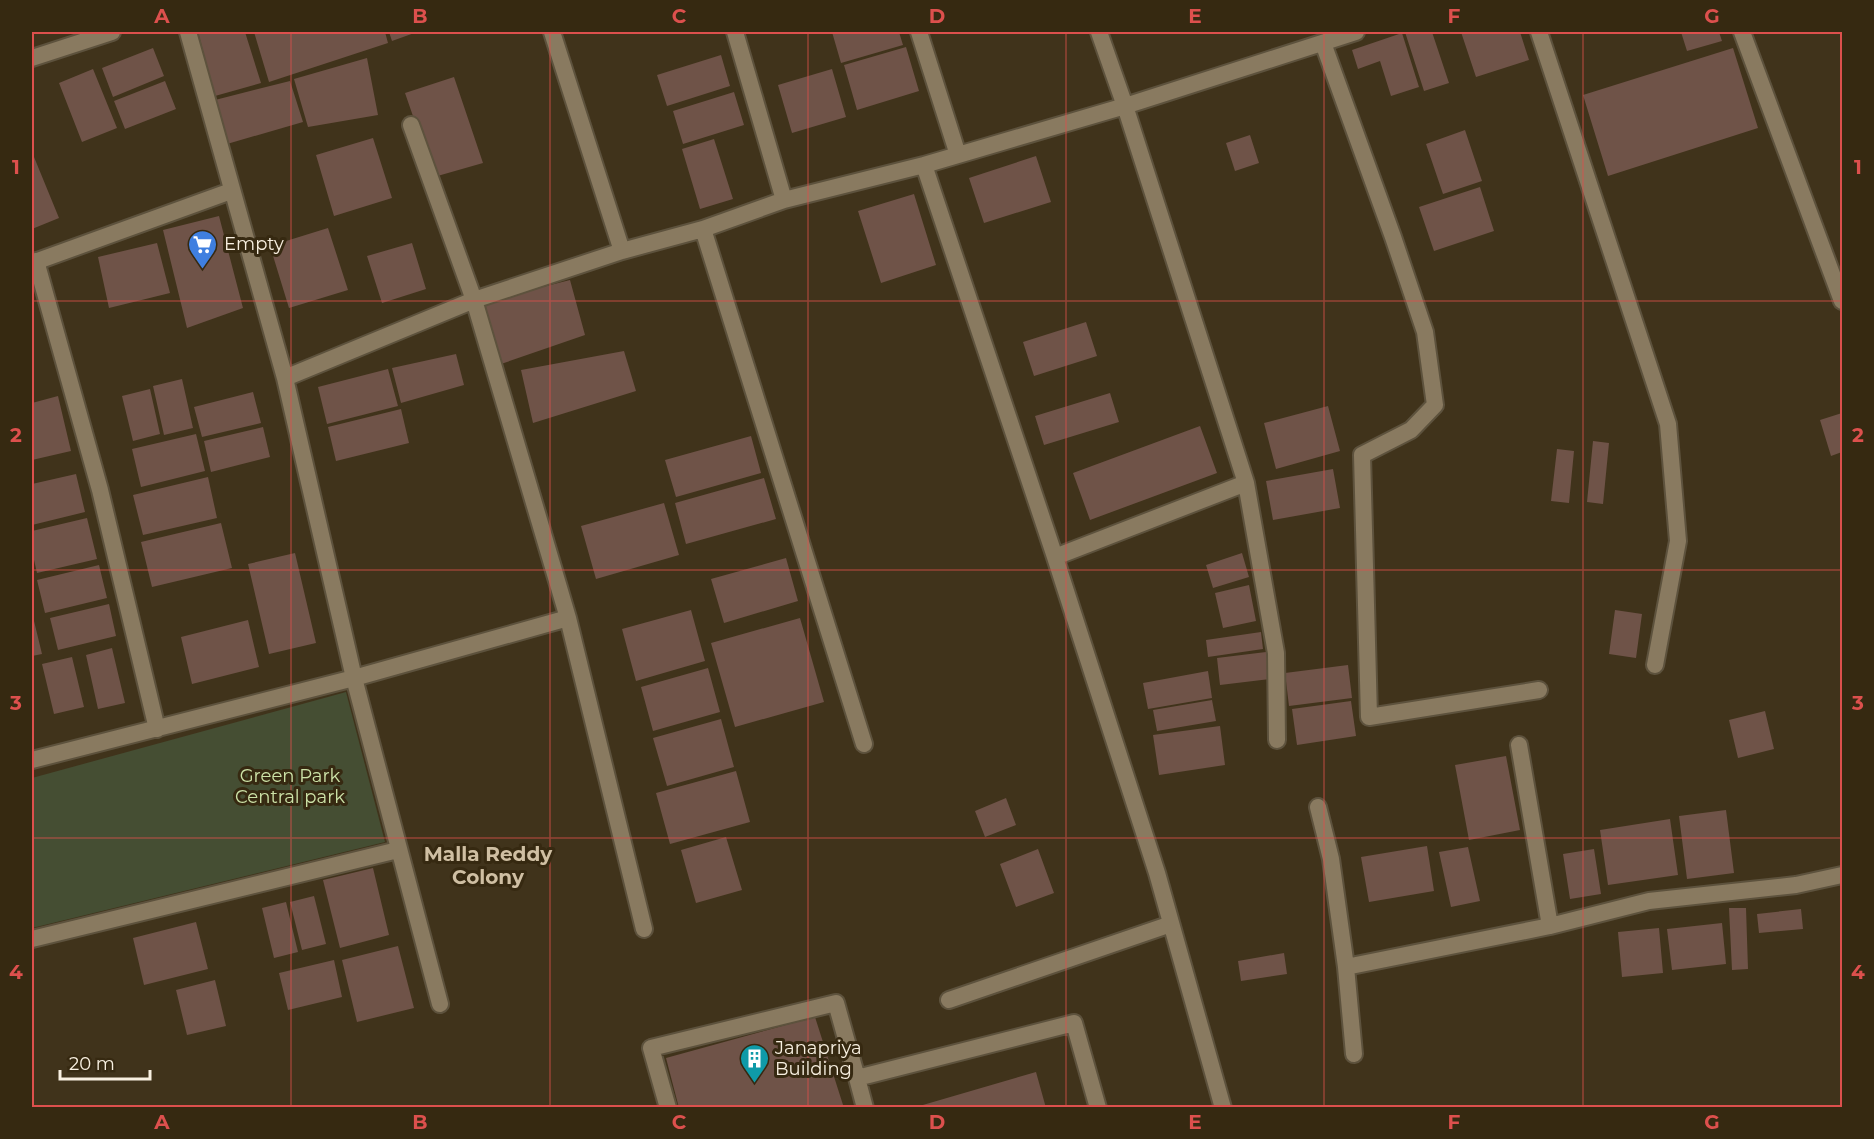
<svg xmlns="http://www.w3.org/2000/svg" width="1874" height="1139" viewBox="0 0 1874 1139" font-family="Montserrat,sans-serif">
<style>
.green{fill:#454e33}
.building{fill:#6f5348}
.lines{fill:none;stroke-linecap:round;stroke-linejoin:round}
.minor-casing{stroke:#5d523d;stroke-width:20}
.tertiary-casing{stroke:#5d523d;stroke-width:20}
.minor{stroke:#897a60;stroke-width:16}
.tertiary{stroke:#897a60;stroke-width:16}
.grid{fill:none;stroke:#dd504d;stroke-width:1.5;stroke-opacity:0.55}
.labels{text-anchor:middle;stroke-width:6;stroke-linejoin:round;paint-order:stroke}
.poi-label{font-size:18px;fill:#f8f0e1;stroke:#362911;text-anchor:start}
.park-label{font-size:18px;fill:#cde3a8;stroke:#362911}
.neighbourhood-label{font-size:20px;font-weight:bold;fill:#cfbfa3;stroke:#362911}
.neatline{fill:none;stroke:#dd504d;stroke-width:2}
.grid-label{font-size:20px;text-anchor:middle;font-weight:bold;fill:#dd504d}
</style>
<rect width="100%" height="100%" fill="#40331b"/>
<path class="green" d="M346,692L385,842L32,928V778Z"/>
<path class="building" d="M198,32H245L261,83L215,96Z
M254,32H385L388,43L269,82Z
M389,32H417L392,41Z
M832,32H899L903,45L841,63Z
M1405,32H1432L1449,83L1424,91Z
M1461,32H1520L1529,60L1476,77Z
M1681,32H1719L1722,41L1687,51Z
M1402,33L1419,87L1391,96L1380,61L1358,69L1352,50Z
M906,47L919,91L857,110L844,65Z
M153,48L164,76L113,97L102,68Z
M1733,48L1758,128L1608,176L1583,95Z
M721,55L730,86L667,106L657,75Z
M367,58L378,115L308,127L294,79Z
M93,69L117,128L82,142L59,83Z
M832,69L846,117L792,133L778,85Z
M454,77L483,163L434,177L405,93Z
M165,81L176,109L125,129L114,101Z
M290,81L303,122L227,144L215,100Z
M734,92L744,125L683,144L673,111Z
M1465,130L1482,181L1443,194L1426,144Z
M1250,135L1259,163L1235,171L1226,143Z
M373,138L392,198L334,216L316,155Z
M714,139L733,199L700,209L682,149Z
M1036,156L1051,202L984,223L969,178Z
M34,157L59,218L32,229V158Z
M1480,187L1494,231L1434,251L1419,207Z
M914,194L936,265L881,283L858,211Z
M219,216L243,308L187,328L163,230Z
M328,228L348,290L289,308L270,246Z
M157,243L170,293L109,308L98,257Z
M412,243L426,289L382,303L367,256Z
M570,280L585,335L501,364L483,302Z
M1086,322L1097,356L1034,376L1023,342Z
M624,351L636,391L533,423L521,370Z
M456,354L464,385L401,403L392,368Z
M388,369L398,406L327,424L318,387Z
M182,379L193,428L164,435L153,386Z
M150,389L160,434L133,441L122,396Z
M253,392L261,423L202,437L194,407Z
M1110,393L1119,422L1044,445L1035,416Z
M58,396L71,451L32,460V403Z
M1328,406L1340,451L1276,469L1264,423Z
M401,409L409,443L336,461L328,427Z
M1842,413V452L1831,456L1820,420Z
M1200,426L1217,473L1090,520L1073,473Z
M263,427L270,457L211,472L204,441Z
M196,434L205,471L141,487L132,449Z
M751,436L761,473L676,497L665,460Z
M1593,441L1609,443L1603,504L1587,502Z
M1557,449L1574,451L1569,503L1551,501Z
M1333,469L1340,508L1273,520L1266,481Z
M76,474L85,512L32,525V484Z
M208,477L217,518L143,535L133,495Z
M764,478L776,519L686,544L675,503Z
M664,503L679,555L596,579L581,526Z
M87,518L97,559L37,573L32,551V531Z
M221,523L232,568L152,587L141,542Z
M295,553L316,643L269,654L248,564Z
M1242,553L1249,577L1213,588L1206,565Z
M786,558L798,601L724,623L711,579Z
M99,565L107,598L45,613L37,580Z
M1249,585L1256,621L1223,628L1215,593Z
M109,604L116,636L58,650L50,618Z
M691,610L705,661L636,681L622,629Z
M1615,610L1642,614L1636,658L1609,654Z
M800,618L824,702L735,727L711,643Z
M248,620L259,667L192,684L181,637Z
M34,621L42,654L32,656V622Z
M1261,632L1263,649L1208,657L1206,640Z
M112,648L125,703L98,709L86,655Z
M1266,652L1270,679L1220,685L1217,658Z
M72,657L84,707L54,714L42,664Z
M1348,665L1352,698L1289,706L1285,673Z
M708,668L720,712L653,731L641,687Z
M1208,671L1212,698L1148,709L1143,683Z
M1212,700L1216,721L1157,731L1153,710Z
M1351,701L1356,736L1297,745L1292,709Z
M1765,711L1774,749L1738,758L1729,720Z
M721,719L734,767L667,786L653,738Z
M1220,726L1225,765L1159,775L1153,735Z
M1506,756L1520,830L1469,840L1455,765Z
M736,771L750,822L670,844L656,793Z
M1006,798L1016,825L985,837L975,811Z
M1726,810L1734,873L1687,879L1679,816Z
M1670,819L1678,875L1608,885L1600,830Z
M726,837L742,890L696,903L681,850Z
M1427,846L1434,891L1369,902L1361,857Z
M1468,847L1480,901L1451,907L1439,852Z
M1038,849L1054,893L1016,907L1000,864Z
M1594,849L1601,894L1570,899L1563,854Z
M373,868L389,935L340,948L323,880Z
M314,896L326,944L302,950L290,902Z
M286,902L298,952L274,958L262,908Z
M1729,908H1746L1748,969L1732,970Z
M1801,909L1803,929L1759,933L1757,914Z
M196,922L208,969L144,985L133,938Z
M1722,923L1726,964L1672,970L1667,929Z
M1659,928L1663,973L1622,977L1618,932Z
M398,946L414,1008L357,1022L342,960Z
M1284,953L1287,974L1241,981L1238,961Z
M334,960L342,997L288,1010L279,973Z
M215,980L226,1026L187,1035L176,990Z
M815,1017L844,1108H679L666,1058Z
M1036,1072L1046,1108H916V1107Z"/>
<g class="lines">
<defs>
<path id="minor" d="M188,32L285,378L354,678L440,1004
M552,32L622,251
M735,32L784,200
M919,32L958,155
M1099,32L1125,106L1246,483L1276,653L1277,740
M1539,32L1668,424L1678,541L1655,665
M1323,43L1393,237L1425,332L1435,405L1411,430L1362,455L1369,717L1539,690
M32,58L112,32
M411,125L474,300L568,618L644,929
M924,165L1054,554L1157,873L1223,1108
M703,229L864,744
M36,261L100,490L157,729
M32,263L231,191
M285,378L474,300L622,251L703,229L784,200L924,165L1125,106L1356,32
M1055,557L1246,483
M1519,745L1550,926
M32,760L354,678L568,618
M1318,807L1331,859L1346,967L1550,926L1649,901L1796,885L1842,875
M32,939L398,850
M1346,967L1354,1054
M949,1000L1171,924
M668,1108L651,1048L836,1003L857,1078
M865,1108L857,1078L1074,1023L1098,1108"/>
<path id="tertiary" d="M1742,32L1842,301"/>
</defs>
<use href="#minor" class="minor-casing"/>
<use href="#tertiary" class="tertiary-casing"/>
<use href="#minor" class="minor"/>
<use href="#tertiary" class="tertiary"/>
</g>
<path class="grid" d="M291,32V1108M550,32V1108M808,32V1108M1066,32V1108M1324,32V1108M1583,32V1108M32,301H1842M32,570H1842M32,838H1842"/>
<defs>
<symbol id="supermarket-pin" viewBox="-11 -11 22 30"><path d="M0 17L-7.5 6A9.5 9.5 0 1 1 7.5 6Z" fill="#3f7fe0" stroke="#362911"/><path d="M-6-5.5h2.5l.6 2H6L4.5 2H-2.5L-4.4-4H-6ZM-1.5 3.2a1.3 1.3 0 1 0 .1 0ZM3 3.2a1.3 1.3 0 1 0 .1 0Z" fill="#fff"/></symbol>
<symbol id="building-pin" viewBox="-11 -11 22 30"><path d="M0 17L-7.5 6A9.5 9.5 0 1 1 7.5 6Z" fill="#0f9aa8" stroke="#362911"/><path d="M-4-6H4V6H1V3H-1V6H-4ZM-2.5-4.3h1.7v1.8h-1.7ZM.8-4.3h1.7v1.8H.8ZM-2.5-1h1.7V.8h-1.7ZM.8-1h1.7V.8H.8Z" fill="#fff"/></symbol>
</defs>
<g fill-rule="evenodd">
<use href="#supermarket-pin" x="186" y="228" width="33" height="45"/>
<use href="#building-pin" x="738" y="1042" width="33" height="45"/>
</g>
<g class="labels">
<g class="poi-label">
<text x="224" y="250">Empty</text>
<text x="775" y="1054">Janapriya<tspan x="775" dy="21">Building</tspan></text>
</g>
<g class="park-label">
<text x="290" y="782">Green Park<tspan x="290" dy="21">Central park</tspan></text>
</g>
<g class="neighbourhood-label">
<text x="488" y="861">Malla Reddy<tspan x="488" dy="23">Colony</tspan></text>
</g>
</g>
<rect width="1874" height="1139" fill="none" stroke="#362911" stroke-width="66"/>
<path d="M60 1070v9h90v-9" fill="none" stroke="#f8f0e1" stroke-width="3"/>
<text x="69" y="1070" font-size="18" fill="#f8f0e1" stroke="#362911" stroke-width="4.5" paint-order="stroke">20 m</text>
<rect x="33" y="33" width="1808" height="1073" class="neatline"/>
<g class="grid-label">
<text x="162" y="23">A</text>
<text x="420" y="23">B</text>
<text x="679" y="23">C</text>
<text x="937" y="23">D</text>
<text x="1195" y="23">E</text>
<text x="1454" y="23">F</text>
<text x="1712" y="23">G</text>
<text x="16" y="174">1</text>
<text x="1858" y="174">1</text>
<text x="16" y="442">2</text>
<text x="1858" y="442">2</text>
<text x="16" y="710">3</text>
<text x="1858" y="710">3</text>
<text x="16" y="979">4</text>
<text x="1858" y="979">4</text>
<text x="162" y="1129">A</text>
<text x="420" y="1129">B</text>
<text x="679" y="1129">C</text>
<text x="937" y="1129">D</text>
<text x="1195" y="1129">E</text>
<text x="1454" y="1129">F</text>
<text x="1712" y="1129">G</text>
</g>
</svg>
